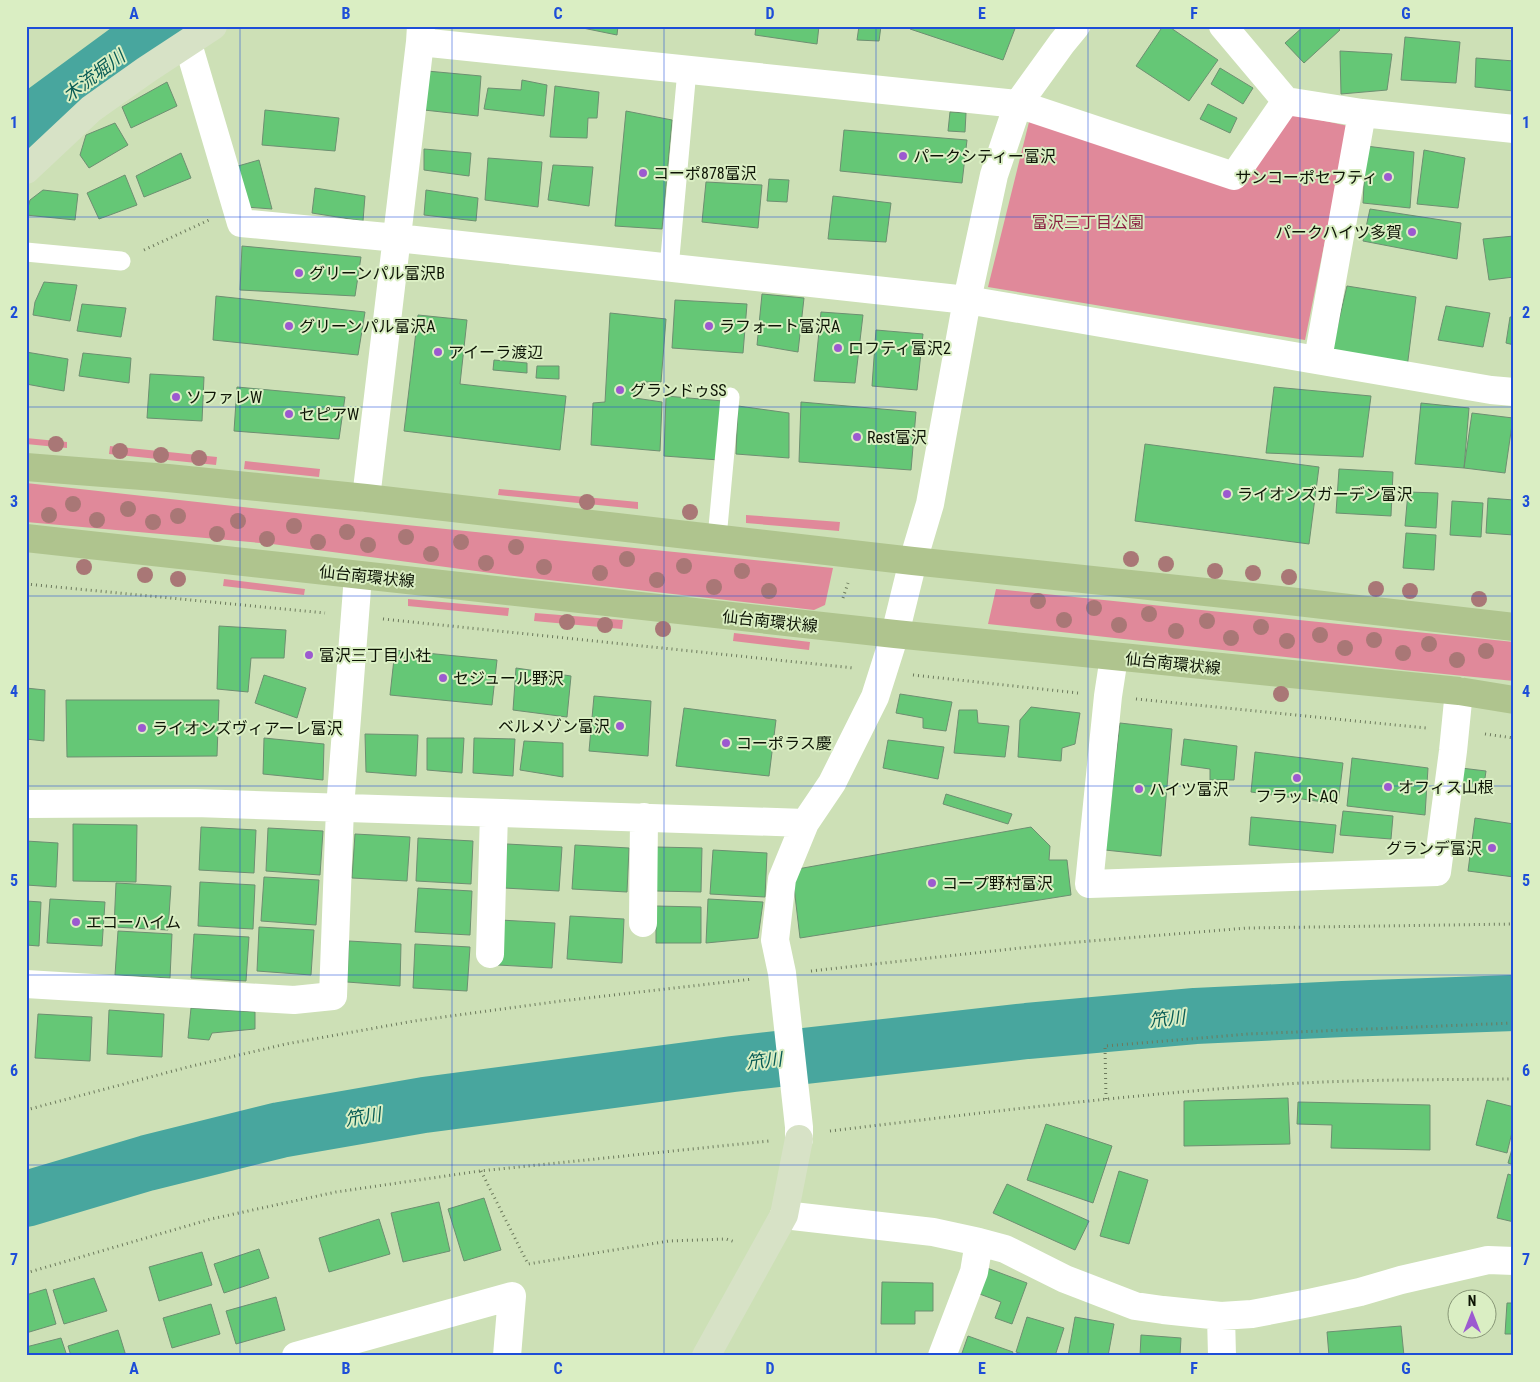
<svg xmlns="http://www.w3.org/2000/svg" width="1540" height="1382" viewBox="0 0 1540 1382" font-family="'Roboto Condensed','Noto Sans JP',sans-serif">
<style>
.green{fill:#e0899a}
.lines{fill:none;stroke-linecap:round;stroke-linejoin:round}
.river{stroke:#48a69e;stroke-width:56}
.building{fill:#65c776;stroke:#6d8f71}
.path{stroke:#6c795c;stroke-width:3;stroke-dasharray:1 4;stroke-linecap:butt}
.lane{stroke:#fff;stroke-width:19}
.street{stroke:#fff;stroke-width:28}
.secondary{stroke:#d7e2c6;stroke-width:28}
.primary{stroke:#afc48e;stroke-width:28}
.tree{fill:#a97776}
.grid{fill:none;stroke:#1d4ed8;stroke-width:1;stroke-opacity:0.55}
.poi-dot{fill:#9c5ad0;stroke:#daeec3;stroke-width:2}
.labels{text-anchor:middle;stroke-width:4;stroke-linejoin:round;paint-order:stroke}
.poi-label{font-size:16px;fill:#0d1405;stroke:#daeec3;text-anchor:start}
.park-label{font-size:16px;fill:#8b2141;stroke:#daeec3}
.street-label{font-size:16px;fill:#0d1405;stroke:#daeec3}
.water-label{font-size:18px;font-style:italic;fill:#085b55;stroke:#daeec3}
.neatline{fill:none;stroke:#1d4ed8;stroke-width:2}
.grid-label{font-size:16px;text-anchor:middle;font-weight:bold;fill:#1d4ed8}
</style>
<rect width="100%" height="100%" fill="#cde0b6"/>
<path class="green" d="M1292,114L1348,126L1305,340L988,287L1030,118L1242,185Z
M26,438L67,442V448L26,444Z
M110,446L217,457L216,465L109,454Z
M245,461L320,469L319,477L244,469Z
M26,483L377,522L833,568L825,605L814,610L522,577L272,544L26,522Z
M499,489L638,502V509L498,495Z
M746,515L840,522L839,531L746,523Z
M224,579L305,589L304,595L223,586Z
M996,589L1514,642V681L1404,670L988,624Z
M408,599L509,608L508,616L408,606Z
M535,613L623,620L622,629L534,621Z
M734,633L810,642L809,650L733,641Z"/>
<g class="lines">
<path class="river" d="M26,126L37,117L161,26
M26,1199L147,1163L280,1130L424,1105L523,1092L733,1064L1027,1031L1195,1016L1343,1009L1514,1003"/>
</g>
<path class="building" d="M573,26H618L617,35Z
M756,26H819L817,44L755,35Z
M859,26H881L879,41L857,40Z
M911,26H1016L1003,60L910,29Z
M1163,26H1168L1218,60L1189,101L1136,66Z
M1304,26H1336L1340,30L1304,63L1285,43Z
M1405,37L1460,42L1456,83L1401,80Z
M1340,51L1392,54L1387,90L1341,94Z
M1476,58L1514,61V91L1475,87Z
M1220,68L1253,88L1243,104L1211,84Z
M427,71L481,76L478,116L424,110Z
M522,80L547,85L544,116L484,109L488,88L521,90Z
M167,82L177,106L131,128L122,107Z
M555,86L599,92L597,118H588L587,138L550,137Z
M1208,104L1237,118L1230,133L1200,119Z
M265,110L339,118L335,151L262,145Z
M626,111L672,120L662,229L615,226Z
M950,112L966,113L965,132L948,131Z
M115,123L128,145L89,168L80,155L86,135Z
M844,130L967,140L962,183L840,171Z
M1366,146L1414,152L1410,208L1363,203Z
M424,149L471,153L469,176L424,170Z
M1424,150L1465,158L1458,208L1417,204Z
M181,153L191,178L144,197L136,176Z
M488,158L542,162L538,207L485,200Z
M259,160L272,209L246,207L231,168Z
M553,165L593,167L589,206L548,200Z
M125,175L137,205L99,219L87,193Z
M769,179L789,180L787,202L767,201Z
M706,182L762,185L758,228L702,222Z
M315,188L365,196L363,221L312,213Z
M43,190L78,194L75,220L26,215L30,200Z
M426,190L478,198L476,221L424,215Z
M833,196L891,203L886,242L828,239Z
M1370,209L1461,223L1457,259L1363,241Z
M1514,236V277L1489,280L1483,239Z
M242,246L361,257L355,296L240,290Z
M44,282L77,285L70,321L33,315L35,302Z
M1347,286L1416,297L1407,368L1331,354Z
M762,294L804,298L798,352L757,345Z
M216,296L365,312L358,355L213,340Z
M675,300L747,304L743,353L672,348Z
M82,304L126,308L121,337L77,331Z
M1446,306L1490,313L1483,347L1438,340Z
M821,312L863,315L855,383L814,381Z
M610,313L666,319L661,382H635V398L662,402L660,451L591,445L593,403L605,402Z
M418,315L467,320L460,384L566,396L560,450L404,431Z
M1510,317H1514V345L1506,343Z
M876,330L923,334L917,390L872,386Z
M26,352L68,359L64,391L26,384Z
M83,353L131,358L129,383L79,376Z
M494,360L527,363V373L493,370Z
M537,366H559V379L536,378Z
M150,374L204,377L202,421L147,418Z
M237,387L345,397L339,439L234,431Z
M1274,387L1371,396L1363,457L1266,453Z
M666,396L723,401L719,460L664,456Z
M801,402L916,412L911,470L799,462Z
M1421,403L1469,408L1464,468L1415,464Z
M738,406L789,413V458L736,454Z
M1472,413L1513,418L1505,473L1464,468Z
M1145,444L1319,467L1309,544L1135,521Z
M1339,469L1393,472L1391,516L1336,513Z
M1408,492L1438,493L1436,528L1405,526Z
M1488,498L1514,500V535L1486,533Z
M1452,501L1483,503L1481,537L1450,535Z
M1406,533L1436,535L1434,570L1403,568Z
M219,626L286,630L284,658H251L248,692L217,689Z
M395,650L497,660L492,705L390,695Z
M516,668L571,676L567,717L513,710Z
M264,675L306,688L297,718L255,703Z
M26,688L45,690L44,741L26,739Z
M900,694L952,702L946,731L923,728V718L896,713Z
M594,696L651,701L648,756L589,751Z
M66,700H219L217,756L67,757Z
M1031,707L1080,713L1075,744L1062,748L1061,761L1018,757L1020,720Z
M684,708L776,720L769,776L676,766Z
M959,710H977L978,723L1009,726L1005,757L954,753Z
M1120,723L1172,729L1161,856L1105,850Z
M365,734L418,735L416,776L366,772Z
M264,738L324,744L323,780L263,774Z
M427,738H464L462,773L427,770Z
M474,738L515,739L513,776L473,773Z
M1184,739L1237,746L1234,780H1210V769L1181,765Z
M888,740L944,747L938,779L883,768Z
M524,741L563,743V777L520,770Z
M1255,752L1343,763L1338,804L1251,792Z
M1352,758L1428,768L1425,815L1347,806Z
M1461,768L1486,771L1484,785L1460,783Z
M946,794L1012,814L1008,824L943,804Z
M1343,811L1393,816L1391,839L1340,835Z
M1251,817L1336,825L1333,853L1249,845Z
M1475,818L1514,824V877L1468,871Z
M73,824L137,825L136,882L73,881Z
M201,827L256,830L254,873L199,870Z
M1031,827L1050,846L1049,860H1067L1071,895L800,938L792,870Z
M268,828L323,831L320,875L266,871Z
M355,834L410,837L407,881L352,878Z
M418,838L473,841L471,884L416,881Z
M26,841L58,843L56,887L26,885Z
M507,844L562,847L559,891L504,888Z
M575,845L629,848L627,892L572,889Z
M656,847L702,848L701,892L656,891Z
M713,850L767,853L765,897L710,894Z
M264,877L319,880L316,925L261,921Z
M200,882L255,885L253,929L198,926Z
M116,883L171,886L168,930L114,927Z
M418,888L472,891L470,935L415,932Z
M50,899L105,902L102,946L47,943Z
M708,899L763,902L758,938L706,943Z
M26,901L41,902L39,946L26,945Z
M656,906L701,907V943H656Z
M570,916L624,919L622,963L567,959Z
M500,920L555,923L552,968L498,965Z
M259,927L314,930L311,975L257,971Z
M118,931L172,934L170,978L115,975Z
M194,934L249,937L246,981L191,978Z
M349,941L401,944L400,986L347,982Z
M415,944L470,947L467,991L413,988Z
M191,1008L255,1012V1029L212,1033L209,1040L188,1038Z
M109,1010L164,1014L162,1057L107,1054Z
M38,1014L92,1017L90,1061L35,1058Z
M1288,1098L1290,1144L1184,1146V1101Z
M1487,1100L1514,1107V1124L1507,1153L1476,1145Z
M1298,1102L1430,1105V1150L1331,1148L1332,1125L1297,1124Z
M1046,1124L1112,1146L1093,1203L1027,1180Z
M1514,1142V1165L1508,1163Z
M1119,1171L1148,1180L1129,1244L1100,1236Z
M1508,1174L1514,1176V1222L1497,1218Z
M1007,1184L1089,1221L1075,1250L993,1213Z
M484,1198L501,1250L464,1261L448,1209Z
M439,1202L450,1251L403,1262L391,1213Z
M379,1219L390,1254L329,1272L319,1238Z
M259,1249L269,1278L224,1293L214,1264Z
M202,1252L212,1285L159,1301L149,1267Z
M987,1268L1027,1283L1012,1324L995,1318L1001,1302L977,1293Z
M94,1278L107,1311L64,1324L53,1290Z
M882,1282L933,1283V1311H915V1324H881Z
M46,1289L56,1324L26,1333V1295Z
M276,1297L285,1330L236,1344L226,1311Z
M1507,1303H1514V1334H1505Z
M211,1304L220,1334L172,1348L163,1318Z
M1027,1317L1064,1328L1055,1356H1029L1016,1352Z
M1075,1317L1114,1324L1108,1356H1068Z
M1401,1326L1404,1356H1329L1327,1332Z
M118,1330L126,1356H71L68,1346Z
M1141,1335L1181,1338L1180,1356H1140Z
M968,1336L1013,1352L1011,1356H961Z
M61,1338L67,1356H26V1347Z"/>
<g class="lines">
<path class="path" d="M144,250L209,220
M26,584L325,613
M843,598L848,583
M383,619L854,668
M913,675L1078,693
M1136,699L1426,728
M1485,734L1514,738
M811,971L1066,943L1247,928L1514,924
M1106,1099L1105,1046L1248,1034L1514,1023
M26,1110L188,1067L286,1044L414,1021L561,1001L753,979
M830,1131C972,1114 1114,1096 1257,1086C1342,1079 1428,1080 1514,1079
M481,1171L528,1264L669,1241L726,1239L735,1242
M26,1273L211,1219L336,1192L480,1171L769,1141"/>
<path class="lane" d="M26,252L121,261
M669,268L687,70
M717,538L730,397"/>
<path class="street" d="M1223,26L1286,101L1362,113L1514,129
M420,42L1018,104L1234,176L1286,101
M188,44L241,223L397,238L967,300L1491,390L1514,392
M1318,359L1362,113
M366,498L420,42L421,26
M1114,657L1108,696L1089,884L1437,872L1453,751L1459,691
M26,804L195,803L805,823
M643,923L644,817
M490,954L494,813
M26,984L294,1000L333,996L340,808L358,576
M799,1139V1127L782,973L775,940L782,879L805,823L832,783L875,697L895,634L913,561L930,504L967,300L994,175L1018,104L1062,43L1076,26
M784,1215L933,1232L979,1242L1005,1249L1065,1279L1135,1306L1163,1310L1221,1316L1252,1314L1309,1303L1360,1292L1401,1280L1488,1260L1514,1261
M1221,1316L1222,1356
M296,1356L512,1296L507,1356
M942,1356L974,1272L979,1242"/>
<path class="secondary" d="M26,170L91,109L146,70L213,26
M706,1356L784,1215L799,1139"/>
<path class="primary" d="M26,467L168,478L366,498L913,561L1262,598L1514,627
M26,538L895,634L1459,691L1514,700"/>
</g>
<g class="tree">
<circle cx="56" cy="444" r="8"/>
<circle cx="120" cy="451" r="8"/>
<circle cx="161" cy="455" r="8"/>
<circle cx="199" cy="458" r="8"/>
<circle cx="587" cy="502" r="8"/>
<circle cx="73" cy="504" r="8"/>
<circle cx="128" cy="509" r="8"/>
<circle cx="690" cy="512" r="8"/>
<circle cx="49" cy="515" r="8"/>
<circle cx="178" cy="516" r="8"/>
<circle cx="97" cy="520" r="8"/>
<circle cx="238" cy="521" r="8"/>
<circle cx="153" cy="522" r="8"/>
<circle cx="294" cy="526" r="8"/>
<circle cx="347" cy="532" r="8"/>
<circle cx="217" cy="534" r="8"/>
<circle cx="406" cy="537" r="8"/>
<circle cx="267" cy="539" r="8"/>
<circle cx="318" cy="542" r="8"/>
<circle cx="461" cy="542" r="8"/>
<circle cx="368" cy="545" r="8"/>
<circle cx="516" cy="547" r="8"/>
<circle cx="431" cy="554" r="8"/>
<circle cx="627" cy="559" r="8"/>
<circle cx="1131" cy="559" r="8"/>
<circle cx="486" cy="563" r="8"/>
<circle cx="1166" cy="564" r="8"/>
<circle cx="684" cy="566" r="8"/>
<circle cx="84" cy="567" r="8"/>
<circle cx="544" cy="567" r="8"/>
<circle cx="742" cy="571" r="8"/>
<circle cx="1215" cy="571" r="8"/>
<circle cx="600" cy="573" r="8"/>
<circle cx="1253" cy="573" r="8"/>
<circle cx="145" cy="575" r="8"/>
<circle cx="1289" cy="577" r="8"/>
<circle cx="178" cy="579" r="8"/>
<circle cx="657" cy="580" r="8"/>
<circle cx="714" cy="587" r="8"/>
<circle cx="1376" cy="589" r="8"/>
<circle cx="769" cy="591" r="8"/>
<circle cx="1410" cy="591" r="8"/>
<circle cx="1479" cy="599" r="8"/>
<circle cx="1038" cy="601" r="8"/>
<circle cx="1094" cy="608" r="8"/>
<circle cx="1149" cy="614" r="8"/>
<circle cx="1064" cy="620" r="8"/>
<circle cx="1207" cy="621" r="8"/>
<circle cx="567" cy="622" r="8"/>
<circle cx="605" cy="625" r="8"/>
<circle cx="1119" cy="625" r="8"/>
<circle cx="1261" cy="627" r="8"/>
<circle cx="663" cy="629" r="8"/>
<circle cx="1176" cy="631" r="8"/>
<circle cx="1320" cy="635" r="8"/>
<circle cx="1231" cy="638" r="8"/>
<circle cx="1374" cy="640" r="8"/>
<circle cx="1287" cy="641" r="8"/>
<circle cx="1429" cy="644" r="8"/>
<circle cx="1345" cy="648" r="8"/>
<circle cx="1486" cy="651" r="8"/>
<circle cx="1403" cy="653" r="8"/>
<circle cx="1457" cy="660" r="8"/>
<circle cx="1281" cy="694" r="8"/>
</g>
<path class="grid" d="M240,26V1356M452,26V1356M664,26V1356M876,26V1356M1088,26V1356M1300,26V1356M26,217H1514M26,407H1514M26,596H1514M26,786H1514M26,975H1514M26,1165H1514"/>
<g class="poi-dot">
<circle cx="903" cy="156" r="5"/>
<circle cx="643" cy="173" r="5"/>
<circle cx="1388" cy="177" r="5"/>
<circle cx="1412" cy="232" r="5"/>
<circle cx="299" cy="273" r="5"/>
<circle cx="289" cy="326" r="5"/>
<circle cx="709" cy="326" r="5"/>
<circle cx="838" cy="348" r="5"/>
<circle cx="438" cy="352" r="5"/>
<circle cx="620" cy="390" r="5"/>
<circle cx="176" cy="397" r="5"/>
<circle cx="289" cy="414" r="5"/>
<circle cx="857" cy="437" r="5"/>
<circle cx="1227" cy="494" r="5"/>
<circle cx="309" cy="655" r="5"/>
<circle cx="443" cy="678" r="5"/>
<circle cx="620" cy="726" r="5"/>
<circle cx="142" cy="728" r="5"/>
<circle cx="726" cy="743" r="5"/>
<circle cx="1297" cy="778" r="5"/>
<circle cx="1388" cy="787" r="5"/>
<circle cx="1139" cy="789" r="5"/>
<circle cx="1492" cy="848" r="5"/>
<circle cx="932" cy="883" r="5"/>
<circle cx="76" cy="922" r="5"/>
</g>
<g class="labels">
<g class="poi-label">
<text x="913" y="162">パークシティー富沢</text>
<text x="653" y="179">コーポ878富沢</text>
<text x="1378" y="183" text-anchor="end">サンコーポセフティ</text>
<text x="1402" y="238" text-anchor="end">パークハイツ多賀</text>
<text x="309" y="279">グリーンパル富沢B</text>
<text x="299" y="332">グリーンパル富沢A</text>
<text x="719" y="332">ラフォート富沢A</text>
<text x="848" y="354">ロフティ富沢2</text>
<text x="448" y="358">アイーラ渡辺</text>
<text x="630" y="396">グランドゥSS</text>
<text x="186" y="403">ソファレW</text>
<text x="299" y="420">セピアW</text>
<text x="867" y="443">Rest富沢</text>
<text x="1237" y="500">ライオンズガーデン富沢</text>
<text x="319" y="661">富沢三丁目小社</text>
<text x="453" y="684">セジュール野沢</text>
<text x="610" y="732" text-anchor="end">ベルメゾン富沢</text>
<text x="152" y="734">ライオンズヴィアーレ富沢</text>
<text x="736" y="749">コーポラス慶</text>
<text x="1398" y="793">オフィス山根</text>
<text x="1149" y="795">ハイツ富沢</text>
<text x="1297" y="802" text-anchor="middle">フラットAQ</text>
<text x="1482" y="854" text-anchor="end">グランデ富沢</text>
<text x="942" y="889">コープ野村富沢</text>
<text x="86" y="928">エコーハイム</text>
</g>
<g class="park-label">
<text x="1088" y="228">富沢三丁目公園</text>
</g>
<g class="street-label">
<text transform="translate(367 576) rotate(6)" y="6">仙台南環状線</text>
<text transform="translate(770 621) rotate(6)" y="6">仙台南環状線</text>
<text transform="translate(1173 663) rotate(6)" y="6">仙台南環状線</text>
</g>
<g class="water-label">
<text transform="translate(94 76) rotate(-37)" y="6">木流堀川</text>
<text transform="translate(1167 1019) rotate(-6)" y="6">笊川</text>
<text transform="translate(764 1061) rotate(-6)" y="6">笊川</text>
<text transform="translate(363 1117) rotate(-9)" y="6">笊川</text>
</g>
</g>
<rect width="1540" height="1382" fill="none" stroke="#daeec3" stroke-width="55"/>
<g transform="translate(1472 1314)"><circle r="24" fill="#daeec3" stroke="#889777"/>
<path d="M0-4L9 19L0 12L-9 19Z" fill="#9c5ad0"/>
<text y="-8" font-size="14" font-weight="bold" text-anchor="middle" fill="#0d1405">N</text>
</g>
<rect x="28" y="28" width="1484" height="1326" class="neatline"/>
<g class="grid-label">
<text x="134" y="19">A</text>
<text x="346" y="19">B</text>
<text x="558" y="19">C</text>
<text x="770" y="19">D</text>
<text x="982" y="19">E</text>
<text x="1194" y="19">F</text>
<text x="1406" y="19">G</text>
<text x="14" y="128">1</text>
<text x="1526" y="128">1</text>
<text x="14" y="318">2</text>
<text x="1526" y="318">2</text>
<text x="14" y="507">3</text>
<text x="1526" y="507">3</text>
<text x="14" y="697">4</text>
<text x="1526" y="697">4</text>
<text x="14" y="886">5</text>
<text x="1526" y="886">5</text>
<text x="14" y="1076">6</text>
<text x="1526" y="1076">6</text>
<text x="14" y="1265">7</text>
<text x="1526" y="1265">7</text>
<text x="134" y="1374">A</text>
<text x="346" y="1374">B</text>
<text x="558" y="1374">C</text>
<text x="770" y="1374">D</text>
<text x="982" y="1374">E</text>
<text x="1194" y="1374">F</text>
<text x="1406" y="1374">G</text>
</g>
</svg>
